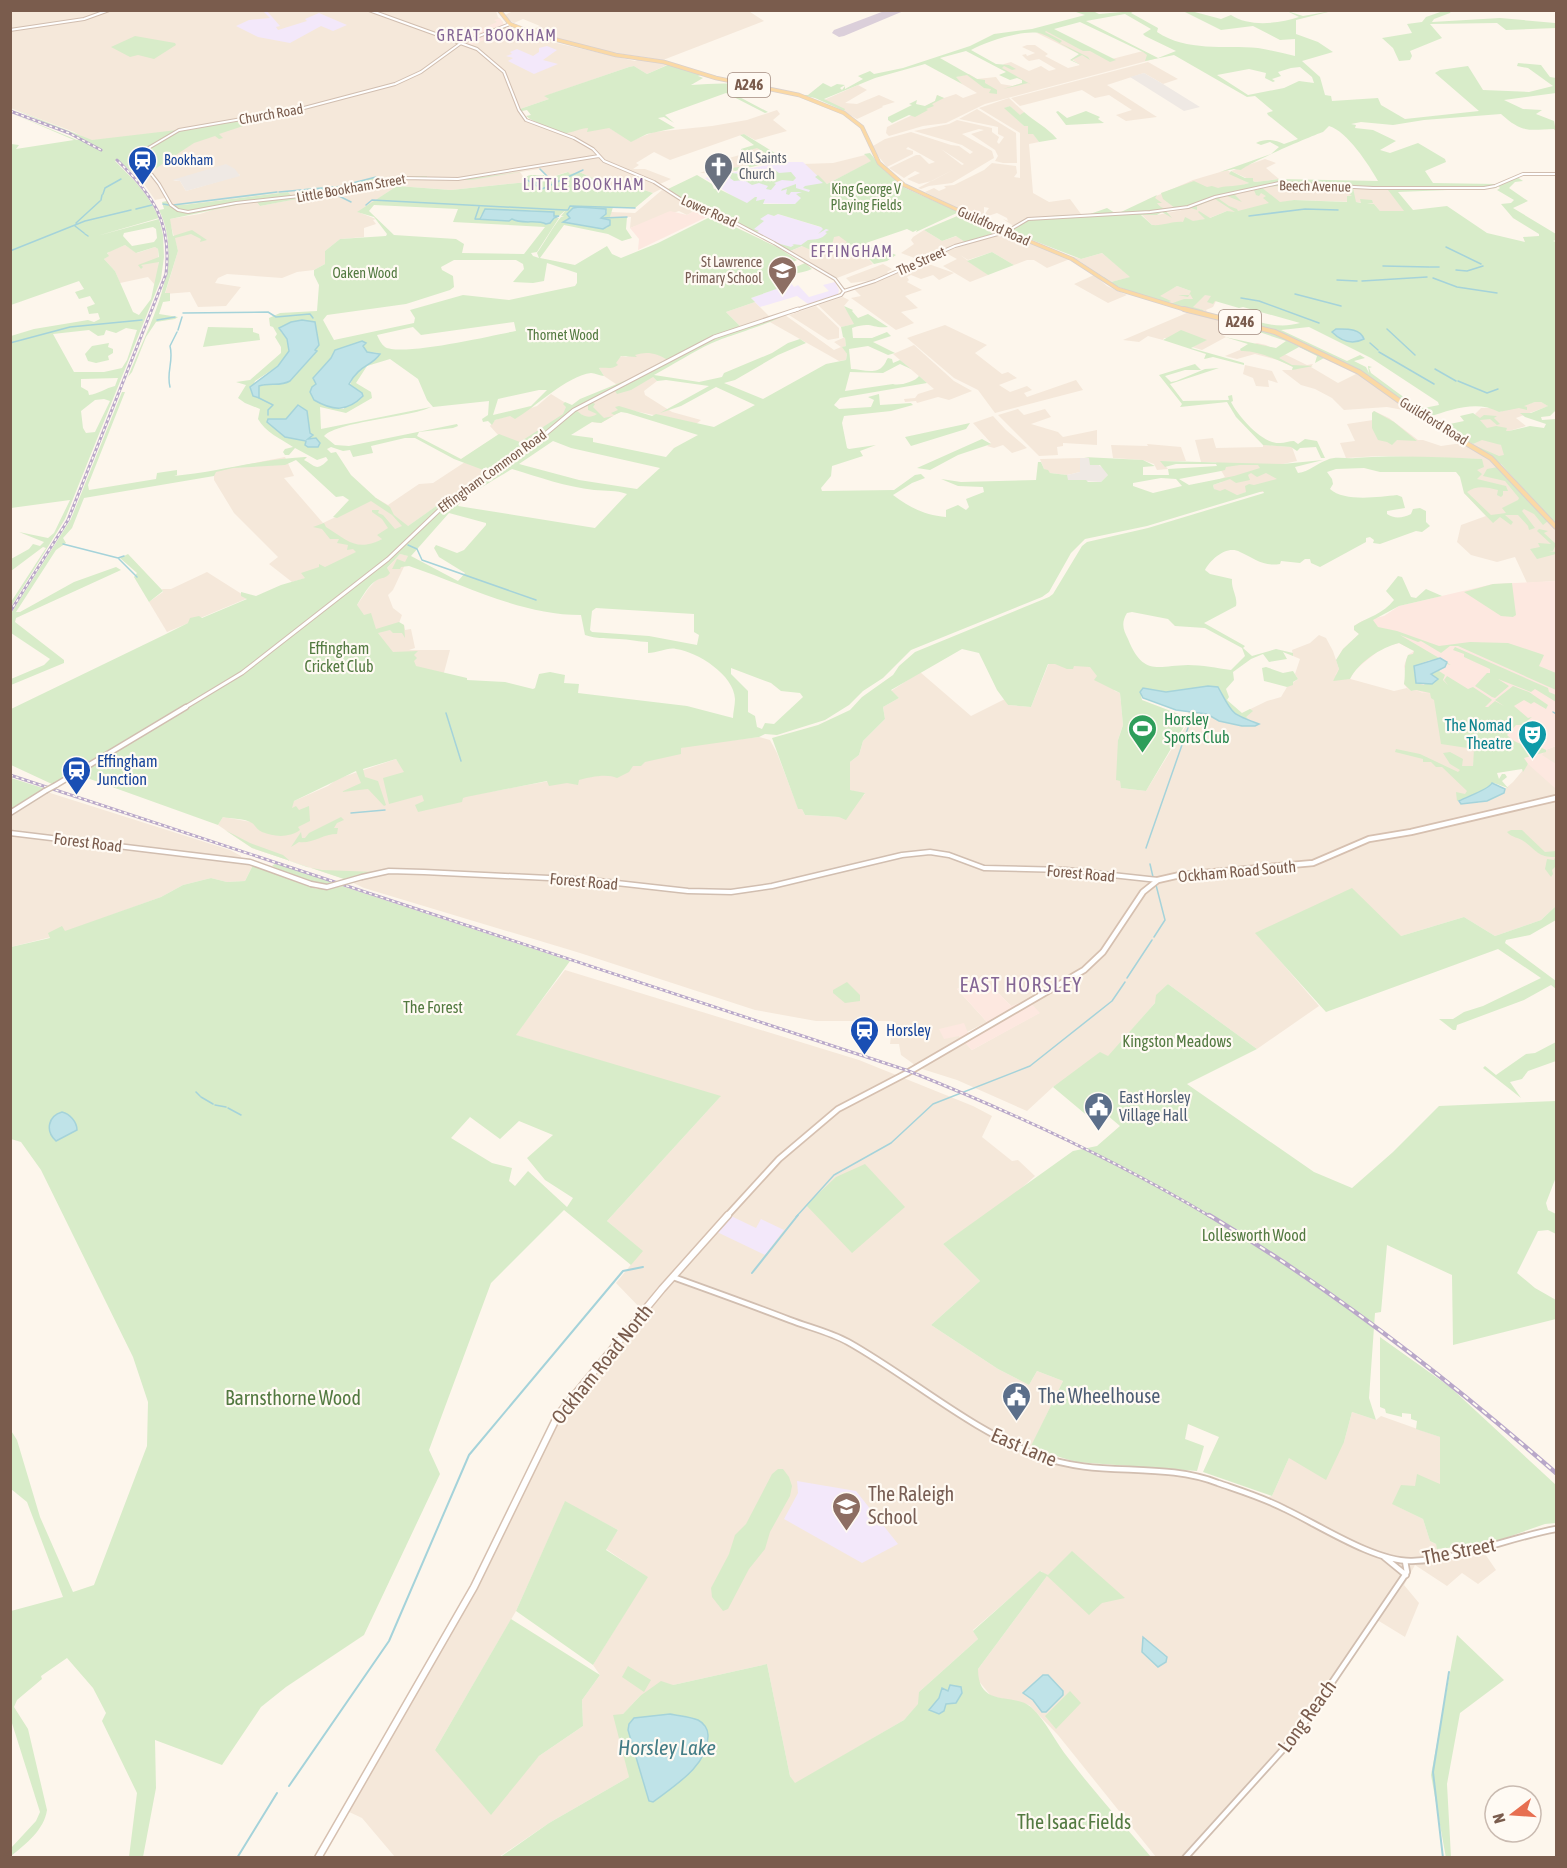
<svg xmlns="http://www.w3.org/2000/svg" width="1567" height="1868" viewBox="0 0 1567 1868" font-family="'Asap Condensed',sans-serif">
<style>
.residential{fill:#f5e8da;fill-rule:evenodd}
.commercial{fill:#fde8e0}
.industrial{fill:#efe9e4}
.education{fill:#f3e8fa}
.green{fill:#d8ecc9;fill-rule:evenodd}
.water{fill:#bfe3e8;stroke:#a5d3da;stroke-width:1.5}
.lines{fill:none;stroke-linecap:round;stroke-linejoin:round}
.stream-far1{stroke:#a5d3da;stroke-width:1.5}
.stream{stroke:#a5d3da;stroke-width:2}
.runway{fill:#dbcfda;fill-rule:evenodd}
.tertiary-far3-casing{stroke:#d1beb0;stroke-width:4}
.tertiary-far2-casing{stroke:#d1beb0;stroke-width:5}
.tertiary-far1-casing{stroke:#d1beb0;stroke-width:7}
.tertiary-casing{stroke:#d1beb0;stroke-width:8}
.secondary-far1-casing{stroke:#d6c0b0;stroke-width:8}
.secondary-casing{stroke:#d6c0b0;stroke-width:9}
.primary-far1-casing{stroke:#dad1cd;stroke-width:4.5}
.primary-casing{stroke:#dad1cd;stroke-width:6}
.tertiary-far3{stroke:#fff;stroke-width:2}
.tertiary-far2{stroke:#fff;stroke-width:3}
.tertiary-far1{stroke:#fff;stroke-width:4}
.tertiary{stroke:#fff;stroke-width:4.5}
.secondary-far1{stroke:#fff;stroke-width:4.5}
.secondary{stroke:#fff;stroke-width:6}
.primary-far1{stroke:#fbd9a5;stroke-width:3}
.primary{stroke:#fbd9a5;stroke-width:4}
.rail-far1-casing{stroke:#b9a8c9;stroke-width:3}
.rail-casing{stroke:#b9a8c9;stroke-width:4.5}
.rail-far1{stroke:#fffaf3;stroke-width:1.5;stroke-dasharray:3;stroke-linecap:butt}
.rail{stroke:#fffaf3;stroke-width:2;stroke-dasharray:6;stroke-linecap:butt}
.tertiary-bridge-casing{stroke:#d1beb0;stroke-width:7;stroke-linecap:butt}
.tertiary-bridge{stroke:#fff;stroke-width:4}
.labels{text-anchor:middle;stroke-width:4.5;stroke-linejoin:round;paint-order:stroke}
.far-street-label{font-size:14px;fill:#7a5c4d;stroke:#fffaf3}
.far-worship-label{font-size:14px;fill:#5b616d;stroke:#fffaf3;text-anchor:start}
.far-transit-label{font-size:14px;fill:#164399;stroke:#fffaf3;text-anchor:start}
.far-park-label{font-size:14px;fill:#537a41;stroke:#fffaf3}
.far-education-label{font-size:14px;fill:#785e54;stroke:#fffaf3;text-anchor:end}
.shield{fill:#fffaf3;stroke:#a28b7f;stroke-width:1.5}
.shield-label{font-size:15px;font-weight:bold;fill:#7a5c4d}
.far-quarter-label{font-size:16px;letter-spacing:1.5px;fill:#846695;stroke:#fffaf3}
.park-label{font-size:16px;fill:#537a41;stroke:#fffaf3}
.leisure-label{font-size:16px;fill:#27864d;stroke:#fffaf3;text-anchor:start}
.culture-label{font-size:16px;fill:#0d838f;stroke:#fffaf3;text-anchor:end}
.transit-label{font-size:16px;fill:#164399;stroke:#fffaf3;text-anchor:start}
.street-label{font-size:16px;fill:#7a5c4d;stroke:#fffaf3}
.service-label{font-size:16px;fill:#4e5e75;stroke:#fffaf3;text-anchor:start}
.quarter-label{font-size:20px;letter-spacing:1.5px;fill:#846695;stroke:#fffaf3}
.near-street-label{font-size:20px;fill:#7a5c4d;stroke:#fffaf3}
.near-service-label{font-size:20px;fill:#4e5e75;stroke:#fffaf3;text-anchor:start}
.near-park-label{font-size:20px;fill:#537a41;stroke:#fffaf3}
.near-education-label{font-size:20px;fill:#785e54;stroke:#fffaf3;text-anchor:start}
.near-water-label{font-size:21px;font-style:italic;fill:#437c86;stroke:#fffaf3}
</style>
<rect width="100%" height="100%" fill="#fdf6ec"/>
<path class="residential" d="M508,10H747L764,21L663,60L604,51L542,34L532,30L540,26L523,19L514,23L505,18L503,16L511,12Z
M10,11H496L498,17L503,22L502,24L552,42L635,61L640,59L669,64L647,74L634,66L629,67L545,96L549,99L520,109L525,117L538,125L559,130L596,120L631,141L654,132L712,126L747,120L777,110L780,114L773,120L787,131L755,140L744,134L670,160L654,152L636,163L639,165L633,169H645L671,179L660,184L614,165L658,184L661,189L653,193L623,183L614,187L579,172L570,174L567,172L548,178L539,169L520,172L527,182L451,190L397,186L358,212L376,219L373,220L376,224L364,228V237L340,239L325,251V264L314,270L297,272L282,278L227,274L218,278L215,283L241,287L226,306L198,307L190,292L165,294L178,251L169,219L200,214L228,205L256,201L260,206L332,192L336,193L381,182L380,176L340,186L304,189L301,194L291,195L288,192L183,205H170L165,198L155,200L142,181L110,152L74,132L11,108ZM219,167L240,175L186,191L180,181H173Z
M1053,29L1112,59L1143,51L1158,58L985,104L946,123L923,126L889,136L886,133L887,127L925,109V106L935,101L937,95L944,98L956,94L963,98L977,93L962,84L955,77L969,74L977,79L996,77L1001,84L1013,86L1022,83V80L1001,68L1004,64L1011,62L1029,71L1041,66L1049,71L1056,69L1039,59L1029,61L1026,59L1022,55L1026,54L1027,56L1035,53L1022,47L1027,45H1035L1048,54L1045,56L1068,68L1080,65L1072,59L1081,55L1037,33Z
M1148,62L1178,79L1163,84L1144,73L1107,85L1157,117L1126,121L1116,115L1132,110L1109,95L1095,98L1082,90L1020,106L1011,98Z
M858,85L867,90L845,103L857,104L879,95L895,102L882,106L883,107L857,119L824,100Z
M1009,98L1024,112L1020,116L1010,106L1005,108L1024,126H1028L1039,142L1029,144L1033,193L1049,202L1070,199L1081,214L1065,215L1015,227L1003,219L1008,221L1007,218L997,213L982,218L989,208L984,207V213L979,216L965,212L925,192L934,188L939,191L946,188L944,186L954,185L984,170L992,163L1016,166L1017,173L1014,177L1020,178V133L979,108Z
M977,109L1016,133L1017,163H1003L995,161L998,156L995,150L971,134L984,130L979,129L962,134L992,151L994,158L952,183L929,186L921,189L918,188L964,164L941,149L962,165L932,181L919,184L907,179L920,173L915,171L904,178L889,168L916,155H920L929,164L935,162L908,147L906,149L913,151V154L887,167L874,151L873,146L885,139L911,132L951,145L959,146L970,154L973,152L962,145L914,131L949,124L957,120L992,128V132L999,137L997,142L999,144L1004,137L998,134V127L959,119Z
M759,146L780,160L722,174L700,173L720,165L718,161L747,153L744,150Z
M865,155L872,161L827,184L802,164L833,163Z
M1265,159L1276,163L1266,168L1279,179L1255,182L1231,171Z
M1227,170L1249,183L1170,208L1163,209L1147,200L1193,180Z
M1281,184L1284,187H1327L1329,189L1338,186L1390,190L1405,211H1380L1374,204L1355,202L1294,200L1232,213L1227,211L1207,219L1155,228L1141,214L1157,215L1187,209L1218,197Z
M662,190L698,209L687,215L679,211L630,228L631,217H610L611,212L635,213Z
M924,230L942,241L957,236L965,242L920,260L901,253L914,244L911,240L913,237Z
M833,231L868,252L865,255L873,264L837,278L790,251L822,238Z
M1002,233L1012,235L1070,259L1047,268L1034,260H1027L1014,265L992,252L968,260L960,255L988,275L970,282L943,266L957,259L944,252Z
M125,245L137,253L155,247L158,249L159,267L155,285L148,277L120,283L115,271L104,259L108,256L107,254L110,251Z
M1058,252L1081,259L1102,253L1131,277L1111,282L1081,262Z
M923,262L954,273L939,280L933,275L921,279L911,275L907,277L909,280L907,282L922,290L905,296L918,308L901,312L914,323L896,330L851,298L861,296L854,289Z
M883,264L892,269L887,272L889,274L875,280L851,283L846,278Z
M1094,275L1107,286L1127,295L1108,303L1074,284Z
M1177,286L1191,291L1218,297L1213,307L1206,310L1208,314L1185,309L1153,298Z
M843,297L849,300L844,306L855,324L841,327L818,305Z
M755,302L771,318L742,328L726,312Z
M816,306L839,328V338L828,340L789,315Z
M1189,312L1244,324L1221,334L1226,337L1202,350L1192,347L1206,340L1164,338L1163,340L1148,336L1139,342L1123,340Z
M785,315L834,350L841,347L834,342L845,337L846,346L843,347L847,354L846,360L839,361L768,321Z
M945,325L987,345L975,353L1002,374L1008,372L1017,378L999,385L1010,392L1027,386L1032,390L1024,393L1027,397L1076,380L1083,390L995,413L978,390L954,378L907,338Z
M1257,343L1266,345L1307,365L1313,364L1311,367L1338,383L1358,373L1408,406L1403,410L1387,407L1344,410L1332,398L1315,389L1301,385L1284,372L1282,370H1292L1293,367L1278,360L1255,354L1237,359L1225,356Z
M914,345L954,381L972,391L949,400L938,397L917,403L916,401L905,402L904,399L915,398L918,394L934,389L893,354Z
M653,348L673,361L649,373L657,381L644,391L645,395L672,412L701,420L696,424L625,409L601,423L592,422L575,410L408,526L306,578L292,582L269,564L278,557L234,513L214,480V471L285,457L294,476L284,478L323,523L376,498L388,505L419,484L433,483L465,462L460,460L498,435L490,426L495,420L537,406L551,394L574,408L619,386L604,376L599,368L622,356L626,357Z
M1245,365L1272,371L1278,383L1268,380L1269,387L1256,386L1253,378L1243,374Z
M1535,402H1541L1549,406L1516,418L1526,426L1509,431H1505L1507,428L1487,429L1475,414L1481,408H1492L1499,412Z
M1018,409L1024,415L1045,409L1051,417L1031,424L1058,432L1063,437L1097,430V445L1063,443V446L1057,447L1058,455L1039,456L998,415Z
M1374,411L1389,418L1418,440H1423L1441,446L1455,444H1473L1488,436L1505,448L1513,445L1527,454L1500,464L1556,525V581L1527,583L1515,557L1497,562L1471,555L1457,542L1461,525L1486,516L1464,493L1481,474L1476,470L1482,459L1379,456L1346,458L1340,443L1355,441L1347,424L1373,420L1372,413Z
M993,416L1006,430L1027,448L1012,453L1003,445L994,448L987,446L991,443L973,423Z
M1213,438L1216,448L1263,447V445L1292,447L1297,461L1283,464L1296,482L1265,492H1247L1237,495L1217,491L1214,489L1213,485L1222,482L1220,479L1225,477L1216,462H1201L1195,440Z
M1147,444L1181,447L1186,461H1161L1168,469L1157,470L1154,464L1143,460L1113,458L1111,445L1148,446Z
M1080,458V472L1067,475L1050,473L1044,469L1040,459Z
M400,554L409,556L393,590L388,595L393,608L402,615L399,623L404,625L405,630L411,629L415,648L409,650H450L442,680L446,699L352,637L357,605L368,589Z
M207,572L248,598L167,632L149,602L163,592L162,589H171Z
M1319,635L1326,638L1333,651L1339,669L1336,675L1394,691L1407,688L1411,691L1416,690L1423,693L1440,692L1475,749L1471,785L1478,803L1494,798L1504,793L1505,789L1513,782L1528,764L1523,758L1556,746V906L1541,920L1495,936L1464,917L1401,936L1256,933L1319,1006L1257,1049L1168,984L1155,1003L1108,1057L1053,1087L1027,1111L957,1080L919,1068L901,1055L899,1044H890L893,1021H816L755,1010L580,953L364,888L347,880L252,848L218,825L223,817L299,830L286,811L294,801L328,786L337,779L396,759L422,795L467,796L560,779L692,745L759,737L770,740L777,753L798,808L802,809L805,815L839,817L865,794L850,790V762L859,755L863,741L885,719L883,707L899,698L891,691L920,672L971,716L1005,699L1008,705L1031,707L1051,658H1090L1115,691L1120,693L1123,725L1118,740L1121,788L1146,791L1187,724L1189,718L1188,712L1207,714L1219,721L1255,726L1253,721L1236,716L1267,701L1281,697L1287,687L1298,679L1295,674L1300,659L1293,656L1292,650L1310,643ZM983,977L1011,1006L1039,1013L972,1050L959,1036L987,1022L957,989Z
M44,791L230,850L241,856V859L255,860L253,865L245,881L227,882L211,878L183,885L161,897L51,937L11,947L10,812Z
M565,970L859,1060L973,1106L992,1116L982,1137L1012,1161L1018,1160L1035,1176L1012,1197L943,1244L980,1281L931,1325L998,1369L1029,1385L1037,1371L1063,1381L1029,1451L1056,1462L1197,1476L1262,1499L1272,1496L1289,1458L1344,1442L1352,1412L1376,1420L1381,1416L1440,1437V1484L1415,1486L1393,1504L1423,1519L1430,1541L1436,1544L1440,1556L1483,1551L1496,1570L1478,1584L1462,1573L1447,1586L1415,1565L1404,1585L1419,1603L1405,1637L1374,1618L1308,1718L1185,1857H1156L1058,1735L1029,1705L991,1696L978,1680V1669L1047,1576L1041,1571L973,1630L978,1639L919,1692V1704L904,1720L795,1784L790,1776L767,1664L673,1685L640,1696L623,1714L629,1777L549,1823L499,1857H395L362,1818L345,1810L474,1587L558,1415L644,1312L616,1283L642,1251L607,1221L720,1097L515,1035ZM565,1502L618,1530L606,1549L647,1577L593,1665L600,1675L582,1700L583,1726L539,1756L526,1771L435,1750L516,1611Z"/>
<path class="commercial" d="M500,18L504,25L482,34L489,38L471,45L449,38L481,29L497,22L494,20Z
M698,209L711,215L638,250L639,239L630,228L670,211L687,215Z
M1556,581V746L1546,750L1542,755L1556,764V789L1528,764L1475,706L1461,695L1423,693L1416,690L1411,691L1407,688L1404,684L1406,675L1404,666L1408,655L1414,651L1399,643L1383,647L1355,670L1350,679L1335,675L1339,668L1336,660L1343,649L1359,634L1354,630V626L1362,621L1384,616L1399,606L1493,584Z
M983,977L1011,1006L1028,1000L1040,1013L972,1050L959,1036L944,1039L939,1029L964,1023L968,1033L987,1022L957,989Z"/>
<path class="industrial" d="M1144,73L1163,84L1200,107L1184,111L1130,77Z
M226,164L235,169L240,176L186,191L180,181L172,180Z
M1080,458H1089L1107,471L1108,475L1101,482L1067,480V475L1080,472Z"/>
<path class="education" d="M266,10L280,26L276,27L278,30L307,21L305,19L319,13L347,25L333,31L321,26L290,43L258,37L236,26L249,20L270,18L263,11Z
M547,46L557,50L543,60L558,64L534,74L508,61L513,58L506,56L512,54L510,52L517,49L533,56L539,52V48Z
M780,162H803L827,185L795,204L747,203L774,216L778,214L833,231L822,238L790,251L753,230L725,218L740,201L705,178L712,176L716,179L725,177L722,175Z
M835,282L839,290L838,294L808,304L797,296L760,307L751,298L791,283L794,287L798,285L809,297L829,291L823,285Z
M731,1216L756,1228L761,1219L784,1230L765,1255L717,1232Z
M797,1481L856,1491L898,1544L862,1563L784,1519L798,1493Z"/>
<path class="green" d="M1081,10L1093,11L1099,14L1134,11L1131,13L1158,28L1157,32C1187,52 1224,45 1258,48C1270,50 1283,53 1295,56V39L1280,40L1253,26L1221,30L1183,11H1191L1221,19L1231,15C1249,27 1278,24 1299,17L1287,11L1303,16L1332,11L1296,20V34L1318,42L1333,52L1302,61L1320,77L1325,95L1331,96L1332,101L1378,98L1381,105L1405,119L1479,111L1435,73L1440,70L1468,66L1483,90L1529,92L1553,86L1528,68L1517,66L1518,63L1541,65L1550,77L1556,78V93L1504,100L1523,109L1542,110L1536,114L1554,121L1556,132L1554,129C1528,130 1522,133 1501,114L1424,120L1393,125L1361,122L1351,124L1356,125L1355,128L1373,130L1396,141L1380,150L1390,153L1418,143L1445,159L1446,162L1425,171L1433,183L1495,184L1497,188L1398,192L1413,210L1447,206L1487,233L1525,242L1523,237L1539,236V234L1513,218L1501,204L1511,203L1514,200L1497,190L1500,188L1498,186L1517,177L1523,181L1515,182L1509,188L1528,201L1513,208L1556,234V240L1553,241L1556,242V410L1550,416L1541,417L1542,420L1556,419V525L1501,464L1476,446L1499,456L1504,455L1501,445L1482,440L1473,444L1425,418L1375,381L1304,343L1268,329L1216,315C1244,313 1269,332 1300,323L1243,307L1239,308L1215,301L1213,304L1207,302L1211,296L1205,295L1193,307L1203,310L1204,312L1170,304L1184,299H1193L1190,294L1188,297L1178,295H1189L1191,291L1177,286L1160,296L1171,301L1167,303C1145,295 1123,291 1103,279L1104,277L1111,282L1130,277L1102,253L1081,259L1009,231C1035,211 1066,217 1096,214H1090L1107,208L1115,213L1121,212L1157,195L1155,198L1162,203H1157C1162,210 1167,209 1175,208L1163,199L1161,193L1194,181L1207,187L1212,186L1218,188C1228,185 1237,187 1249,183L1229,174L1231,171L1245,178H1253V181L1255,182L1279,179L1378,181C1369,165 1347,131 1329,126L1323,132C1311,136 1244,165 1241,170L1234,169L1220,172L1271,154L1279,147L1270,142L1261,145L1256,143C1266,138 1275,140 1284,144L1298,139L1268,115L1267,113L1273,111L1255,96L1247,97L1174,55L1145,61L1147,55L1143,52L1080,22L1054,29L1116,60L1110,62L1090,51H1083L1046,31L1045,32L1062,41L1060,43L1088,57L1090,60L1082,55L1072,60L1081,65L1070,60L1079,54C1067,48 1055,39 1042,34C1027,28 985,42 971,50L996,64L1009,65L1016,69L1012,70L1004,66L1002,68L1032,85L1028,83L1003,89L1022,83V80L1017,78L1010,80L999,75L1006,72L966,51L940,58L977,79L985,80V83L997,90V94L989,93L991,89L984,88L967,75L956,77L962,84L925,64L875,78L824,99L845,109L844,111L815,98L801,95H808L823,83L831,87L837,84L845,85L840,88L842,90L845,86V89L863,79L858,76L870,71L874,74L903,68L970,46L994,34L1032,29L1085,15L1076,12ZM1125,14L1151,29L1143,34L1145,36L1176,51L1158,58L1086,21ZM1300,67L1312,77L1314,83L1299,81L1284,88L1248,95L1217,75L1249,69L1266,73L1265,78L1273,82L1275,81L1272,79L1281,76L1278,72L1291,68ZM1276,184H1282L1284,187H1326L1331,190L1339,187L1338,184H1342L1340,186L1349,187V194L1352,196H1347V202L1294,200L1280,202L1261,187L1280,186ZM1257,187L1258,190H1254L1256,195L1259,196L1261,193L1266,196L1263,198L1269,203L1238,211L1237,209L1229,206L1219,199L1223,195H1229L1227,196L1242,202L1235,195L1242,192L1241,190ZM1373,187L1374,189L1388,190L1404,211H1380L1374,204H1367L1373,203L1372,200L1360,199L1361,203L1356,202L1353,188ZM1215,199L1235,212L1227,211L1210,218L1199,211L1198,212L1205,219L1193,221L1185,217L1183,222C1172,221 1164,226 1152,225L1141,215H1157L1162,212L1172,218L1166,211L1191,208L1197,210V206ZM1309,327L1371,358L1438,402L1439,405L1424,408L1417,407L1371,373L1369,368L1372,367L1368,366L1369,373L1366,367L1354,361L1365,358L1360,355L1347,361L1281,330ZM1535,402H1541L1548,406L1531,413H1520L1525,417L1546,424L1544,428L1530,426L1509,431H1506L1507,428L1496,426L1487,428L1480,420L1490,419L1497,425L1500,424L1494,418L1497,416L1484,415L1480,418L1473,413L1460,416L1464,421L1445,425L1429,417C1452,409 1478,400 1499,412L1519,408L1527,410V407L1524,406Z
M1446,10L1451,11L1450,13L1434,19L1432,22L1500,18L1555,23L1556,28L1506,30L1497,23L1430,24L1442,38L1410,51L1412,56L1410,60L1399,61L1393,48L1382,38L1412,33L1407,24L1422,22L1426,17Z
M135,36L175,43L176,45L154,59L138,55L130,57L111,47Z
M670,64L701,75L698,76L703,78L691,85C712,84 729,82 750,86L730,92L768,112L765,113L726,93L665,115L674,123L664,117L658,118L675,128L647,134L631,142L609,128L587,132L588,128C581,128 570,134 563,133C553,131 540,124 530,119L526,116L531,115L527,110L522,111L520,109L549,99L544,96L629,67L634,66L647,74Z
M937,95L944,98L932,104L934,106L926,109L928,110L915,117L909,115L892,123L888,120V117L912,105L909,104L917,100L916,104L925,106L935,101Z
M1010,106L1020,115L1024,112C1035,122 1047,127 1057,139L1039,142L1033,134H1028V126H1024L1004,108Z
M11,108L92,140L177,130L286,112L219,134L223,138L219,139L215,136L194,143L143,177L139,178L118,160L115,161C134,180 148,193 159,218L97,236L159,219L163,235L164,257L162,258L164,257L161,279L65,519L11,607V602L46,548L43,547L11,571V559L29,549L33,544L40,546L44,542L19,532L48,538L54,533L70,500L11,508V336L34,329L88,320L94,322L100,319L98,313L89,314L87,307L95,304L90,296L79,299L75,292L84,289L79,281L11,305V144L19,145L16,149L74,140L11,113L77,140L81,138ZM153,227L156,229L157,238L154,242L132,246L123,236L124,233ZM125,245L136,253L155,247L158,249L159,257L138,265L141,269L143,267L141,265L159,262L151,299L139,315L133,312L115,271L104,259L109,256L107,253ZM126,328L137,330L127,360L122,368L104,372H74L53,334L89,330L98,336L104,335L106,330L116,333ZM118,378L115,386C106,388 98,394 89,395L88,391L81,387V379ZM104,399L110,401L95,432L86,433L83,428L81,411L95,400Z
M1058,111L1067,118L1086,111L1100,117L1098,119L1104,123L1066,125L1056,112Z
M744,134L783,158V160L769,163L776,159L757,148L746,151L755,160L767,163L735,171L731,168L748,166L742,160L745,157L741,149L754,145L740,135Z
M870,153L884,170L905,188L959,212L916,232L917,230L913,232L907,229L866,243L875,250L880,248L896,255L887,261L874,264L865,255L867,252L855,247L852,250L846,249L844,245L847,242L839,236L834,237L832,245L812,246L813,251L802,246L790,251L777,243L791,247L794,245L792,244L801,245L808,240C816,239 821,240 827,233L825,232L829,230L826,229L818,234L823,229L821,227L778,214L774,216L768,214L760,219L764,221L754,229L759,231L757,232L679,197L668,189L697,175L712,184L714,189L717,188L747,203L755,197H757L756,201L765,199L763,204H795L801,198L796,194L802,192H791L789,195L786,194L787,189L781,191L782,189L796,184V188L809,192L810,190L803,188L805,186L823,183L815,177L818,175L827,184L871,161L864,154Z
M775,170L779,173L791,172L796,178L793,181L782,180L774,183L776,184L771,190L766,189L768,186L759,183L752,185L744,180L734,181L730,178L732,173L747,175L763,171L761,174L765,175L768,171Z
M526,171L471,180H398L260,206L256,201L170,219L173,236L192,230L207,240L200,242L201,239L191,234L175,238L178,251L165,293H170V301L163,302L159,314L178,317L175,319L156,322L146,337L132,372L128,377C148,326 186,264 159,210L164,209L162,202L167,201L170,205H183L288,192L291,195L301,194L300,190L304,189L340,186L379,176L381,178L427,176L426,179H466Z
M568,172L570,174L579,172L614,187L623,183L653,193L635,208L613,207L610,217H627L626,229L632,238L622,241L608,234L564,225L540,258L575,265L607,246L612,254L621,258L658,243L712,216L779,248L797,260L776,271L780,274L805,263L812,269C800,274 787,274 773,279L782,287L751,298L755,302L726,312L740,326L668,360C656,353 647,351 635,355L637,357L621,356L616,363L618,365C611,370 606,367 599,368L604,376C600,376 595,373 591,373C568,375 533,409 515,419L510,416L495,420L492,425L488,421L483,422L482,419L488,415L489,401L433,407L427,400L418,379L390,359L367,366L356,383L371,392L372,398L346,413L320,407L321,429L431,407C408,418 339,421 324,436L335,445L349,446L457,424L458,426L453,428L419,432L417,436L461,459L499,434L520,442L563,414L566,407L563,404L565,402L572,405L580,399L634,377L620,387L574,408C581,415 588,420 597,414L588,410V404L592,402L595,404L593,407L604,418L613,416L601,423L592,422L571,435L593,438V442L666,457L674,448L698,435L627,413L621,412L614,415L611,413L618,410L615,407L619,406L652,416L656,414L714,427L755,405L716,387L681,406L660,413L709,386L666,380L657,381L653,377L631,390L617,394L615,391L721,335L784,315C776,322 727,336 712,343C692,352 673,365 654,375L699,382L722,377L724,373L772,353L788,343L800,339L806,343L778,355L735,380L724,383L763,399L826,364L846,360L847,354L842,347L846,346L845,338L843,337L841,327L854,324L844,306L853,310L852,311L858,318L868,314L888,327C872,329 872,321 852,328L853,338H872L887,332L891,336L873,342L895,353L888,355L868,346L849,349L851,369C861,369 876,375 883,366C886,363 886,360 888,358L892,359L893,363L900,360L911,369L900,364L883,373L850,372L845,391L893,384C899,386 915,382 919,376L927,383L840,398L834,405L839,409L871,407L874,400L868,397L879,394L880,405L911,403L913,405L891,411L844,416L842,423L847,448L849,449L876,445L860,451L863,456L832,466L831,476L821,488L822,491L894,490L915,475L921,474L925,478L912,483L893,495C910,508 925,515 946,517V510L958,505L966,510L969,507L966,499L984,492L983,487L958,486L941,479L961,482L1036,480L1038,462H1041L1044,469L1048,470L1050,473L1067,475L1068,480H1086L1088,482H1101L1108,475L1100,465H1090L1089,458L1084,457L1143,460L1155,466L1143,467V475H1169L1168,469L1217,466L1216,464H1176L1165,467L1160,461L1283,464L1323,460L1295,467L1298,473C1309,472 1317,463 1327,460C1335,456 1346,459 1355,458C1397,455 1439,457 1482,459L1484,467L1477,470L1482,474L1477,479L1506,486L1508,491H1503V495L1501,497L1497,495L1498,490C1486,487 1477,485 1467,492L1491,515L1506,513L1502,508L1518,500L1519,498L1505,481L1483,476L1487,469L1498,467L1548,521L1543,525L1534,514L1524,509L1522,511L1535,528L1529,530L1528,526L1518,515H1505L1513,522L1511,525L1500,517L1493,523L1464,493L1460,477L1456,472H1380L1364,468L1336,469L1327,472L1332,479L1333,484L1330,489C1344,502 1378,497 1397,495L1402,497L1405,508L1387,511V514C1394,519 1403,518 1411,514L1413,509L1420,508L1426,511V522L1430,526L1422,532L1416,531L1380,544L1373,543L1374,540L1370,537L1366,538V542L1320,567L1311,563L1310,559H1305L1300,563L1281,561L1280,564C1263,567 1254,558 1240,552C1227,545 1211,559 1205,570L1210,574L1232,579C1231,589 1238,597 1236,606L1204,623L1245,646L1243,648L1252,656L1276,649L1293,653V656L1283,652L1287,659L1269,662L1263,654L1251,659L1233,672L1234,680L1226,689L1229,697L1227,700L1242,713L1250,709L1253,711L1246,717L1249,720C1233,716 1224,706 1220,691L1208,686L1166,692L1147,689L1141,695L1142,700L1189,718L1146,791L1121,788L1120,781L1116,780L1118,740L1123,725L1120,693L1094,680L1097,676L1090,667L1074,666L1073,669H1067L1055,664H1048L1031,707L1008,705L997,690L979,653L962,649L891,690L899,698L883,707L885,719L863,741L859,755L850,762V790L865,793L846,820L839,817L805,815L802,809H798L772,738L818,725L850,710L862,697L893,675L899,666L915,652L1049,597L1053,594L1082,546L1087,542L1148,528L1264,493L1263,491L1147,526L1085,539L1071,553L1049,592L1042,597L911,650L883,678L863,691L849,705L825,720L777,735L765,734L759,737L681,748V754L645,762L641,766H633L629,772L617,778C607,773 590,777 579,780L578,785L567,783L549,786L547,781L466,797L463,798L462,802L418,812L415,805L424,801L422,795L389,804L383,778L404,772L396,759L363,769L365,777L378,781L386,805L384,806L368,789L341,792L361,783L356,771L294,801L292,808L296,806L299,810L309,806L310,821L298,827L300,830C289,838 274,837 262,832C257,830 255,825 252,823C245,818 231,819 223,817L218,825L76,774L54,785L11,765V709L164,635L188,623L190,618L199,616L202,618L247,599L241,596V592L256,596L281,585L305,578L301,573L319,567V564L325,567L356,552L353,549L347,550L348,545L337,543L339,539H330L322,529L313,527L324,523L326,527C348,541 357,552 382,539L377,535L388,528L382,519L372,512V510H379L378,513L383,515L395,529L402,526L392,515L371,501L337,518L333,517L349,500L343,496L336,497L296,460L285,465L233,468L216,472L214,476L84,498L72,528L63,538L66,543L56,550L16,612H20L74,582L116,567L121,570L16,618L15,622L64,660V663L11,685V679L44,665L50,659L11,633L10,615L71,519L122,392H125L88,485L89,490L156,479L157,473L177,470V475L174,476C218,472 261,459 305,457H307L304,460C316,466 316,472 328,460L326,457L317,460L295,448L289,455H285L283,452L285,449L293,447C281,439 265,432 258,419L260,409L245,403L238,398L246,385L236,382L250,380L281,353V347L275,337L277,334L273,327L270,326L269,318L280,313L317,311L319,285L314,275V270L325,264V251L340,239L386,236L387,234L374,217L357,212L397,186L451,190L528,182L525,178C529,173 537,176 544,175L546,179ZM374,205L458,209L453,222L545,227L524,254L462,253L464,244L456,239L394,235L369,211ZM574,208L606,209L607,212L601,218L610,220L607,228L563,222L570,218ZM492,209L517,212L509,221L480,219L481,215ZM525,210L554,212L553,216H559L566,210L561,216L564,217H561C552,228 545,242 537,253L539,258L533,256L531,253L537,252L559,218H553L550,223L545,224L541,222L514,220L518,211ZM454,260H516L523,264L524,269L513,282L533,283L544,281L547,263L577,273V283L575,286L509,300L463,295L410,310L415,318L414,323L334,340L323,320L327,315L406,304L450,290L454,287L453,276L442,270L441,267ZM310,321L314,355L290,381L259,386L258,397L253,396L252,389L255,381L278,366L289,351L287,339L281,332L291,322ZM514,322L516,331C494,335 401,357 385,347C381,344 379,339 377,335L413,327L421,335ZM363,346L367,352L379,353L377,358C351,371 350,382 344,409L320,403L312,387L317,383L313,378L331,358L335,350ZM539,390H547L531,406L493,415L498,399ZM293,411H307L310,433L308,438L318,447H308L306,441L285,437L267,422L268,419H286ZM405,438H415L454,459L486,471L408,526L394,515L390,507L376,498L351,475L336,452L331,453L327,449L331,447L343,451L350,450L353,457L373,453L371,446ZM553,441L571,448L660,468L637,489L579,480L519,464ZM1240,465H1258L1260,468L1234,476L1189,485L1179,479L1221,471L1225,470L1226,467ZM512,469C538,477 567,487 594,490C606,491 616,490 627,494L595,528L458,506C460,499 502,475 512,469ZM1251,473L1257,477L1266,473L1277,479L1254,485L1249,484L1245,486L1246,492L1237,495L1225,489L1220,491L1214,489L1213,485L1230,479L1236,483L1250,480L1248,475ZM1161,478L1176,479L1182,486L1153,493L1133,486V483ZM449,513L486,523V525L464,550L457,553L436,545L434,548L439,557L465,573L458,581L411,556ZM400,554L408,556L405,562L397,559L392,569H400L401,567L409,566C465,585 521,615 581,615L585,635C597,639 606,638 619,639C629,639 638,642 648,642V653C658,653 668,647 676,649C698,652 734,675 735,699C735,706 733,712 733,718L687,706L578,693L579,684L564,683L565,675L550,672L539,674L535,688L533,689L505,682L467,680V678L416,666L414,661L417,658L414,655L418,651L393,652L378,633L390,630L393,633H402L405,638L404,625L399,622L376,629L371,613L364,615L357,605C362,597 369,584 377,580C383,577 385,579 390,573L387,568ZM596,608L694,614V632L699,635L697,645L649,636L592,632L590,630L592,611ZM1132,612L1168,619L1175,626L1205,628L1242,648L1245,656L1231,670C1217,668 1202,665 1188,665C1156,666 1143,676 1128,639C1123,629 1121,623 1127,613ZM731,668L771,683L781,691L800,693L803,697L774,724L765,723L762,729L757,727L755,716L748,712V691L731,674Z
M962,214L993,228L995,231L991,233L995,232V230L998,232L965,242L956,236L942,241L924,230Z
M992,252L1014,265L988,275L967,261Z
M1244,324L1280,334L1324,358L1315,363L1317,356L1299,347L1279,358L1292,365L1313,366L1292,370L1293,367C1279,360 1256,350 1241,351L1240,349L1248,344L1225,337L1276,348L1286,341L1241,326Z
M208,327L253,328V332L259,334L260,340L203,347Z
M1181,330L1207,340L1191,348L1244,363V365L1213,357L1204,359L1206,354L1163,340Z
M109,343L108,347L113,349V353L108,356L109,360L96,363L88,361L85,354L92,346Z
M1195,364L1201,370H1185L1165,376L1171,382L1176,381L1205,369L1219,368L1170,384L1183,401L1229,400L1228,396L1232,395L1233,401L1231,402C1238,416 1263,445 1280,443C1285,443 1289,441 1294,441L1298,444L1305,439L1317,441L1325,458H1321L1316,447L1300,448L1297,451L1291,447L1263,445L1236,417L1227,402L1180,407L1182,404L1159,375Z
M1374,411L1394,422L1417,441L1397,440L1392,445L1387,442L1378,440L1372,428V413Z
M970,423L966,429L911,446L905,437Z
M982,439L991,444L958,455L930,470L917,468Z
M1539,529L1548,531L1544,533L1556,544L1553,551H1549L1556,552V554L1537,559L1530,549L1540,547L1538,543L1551,544L1537,531Z
M128,554L163,591L149,602L134,577L137,573L120,558Z
M1398,576L1402,577L1411,597L1416,598L1426,589L1442,596L1399,606L1373,620L1378,627L1397,631L1439,646L1470,642L1508,643L1544,655L1539,666L1556,673V690L1458,646H1450L1441,653L1421,641L1418,642L1400,635L1451,665L1430,660L1414,666L1416,683L1424,685L1431,674L1441,669L1439,671L1445,675L1443,680L1448,685L1444,680L1447,676L1468,689L1473,687L1491,699L1492,700L1485,707H1488L1495,701L1504,706L1495,700L1513,686L1529,692L1548,705L1546,709L1534,702L1531,704L1524,700L1514,706L1528,718L1532,717L1527,721L1539,730L1522,722L1536,732L1521,725H1516L1507,735C1521,750 1532,741 1546,750V752L1524,758L1528,764L1523,772L1522,769L1497,773L1499,779L1502,774H1505L1507,777L1502,781L1508,788L1494,783L1487,789L1457,801L1456,792L1465,794L1467,791L1442,767H1436L1431,762H1423V759L1395,752L1396,749L1420,754L1458,772L1460,770L1450,764L1443,753L1450,752L1463,759L1462,766H1473L1474,749L1441,744L1434,700L1431,698L1430,693L1416,690L1411,691L1404,684C1406,673 1403,666 1408,655L1413,654L1414,651L1399,643C1380,648 1359,662 1350,679L1333,681L1339,669L1336,660L1343,649L1359,634L1354,630V626C1368,617 1383,614 1394,600L1386,591Z
M1512,583L1516,615L1513,617L1501,616L1464,592L1493,584Z
M1455,647L1548,688L1549,692L1556,695V702L1535,689L1531,692L1498,679L1509,686L1495,698L1492,697L1475,686L1487,673H1490V669L1464,657V654L1453,650Z
M1266,667L1283,673L1293,671L1298,679L1293,682V685L1287,687L1264,681L1262,668Z
M11,778L46,789L11,812Z
M341,817L344,820L337,823L334,828H338L337,834C323,834 312,844 299,842L291,847L301,832L302,838H305L309,833Z
M225,830L250,843L283,855L290,861L307,867L322,870L377,872L347,880L252,848Z
M1511,830H1522L1545,852L1556,851V866L1552,870L1553,874L1551,877L1545,869L1547,859L1554,860L1555,857C1538,857 1537,851 1525,842C1519,837 1512,838 1507,832Z
M276,863L337,883C315,889 292,875 272,866Z
M253,865L317,889H326L342,886L570,961L516,1035L721,1096L607,1221L643,1251L631,1265L564,1210L491,1283L429,1450L440,1474L364,1635L286,1687L261,1707L222,1765L155,1740L156,1788L143,1857H129L137,1793L102,1721L106,1713L93,1688L67,1658L41,1676L42,1679L17,1700L14,1707L28,1729L47,1810C44,1830 26,1844 11,1856V1848L36,1821L40,1812L11,1720V1611L63,1597L27,1502L11,1489L10,1429L17,1440L40,1517L73,1592L94,1585L147,1446L148,1402L133,1357L41,1170L21,1142L11,1139V947L50,938L48,933L62,926L65,931L161,897L183,885L211,878L227,882L245,881ZM470,1117L500,1139L519,1121L553,1135L527,1158L545,1180L573,1198L567,1207L528,1171L515,1186L509,1181L512,1168L492,1163L451,1138Z
M1352,888L1401,936L1464,917L1495,936L1541,920L1556,906V920L1530,935L1506,940L1505,943L1556,981V989L1551,985L1524,1000L1457,1025L1456,1030H1453L1439,1019H1453L1464,1012L1483,1006L1541,978L1498,949L1326,1012L1255,933Z
M847,982L860,995V1001L845,1003L833,993V990Z
M1168,984L1257,1049L1187,1084L1314,1172L1352,1188L1393,1152L1439,1106L1556,1101V1177L1546,1203L1548,1210L1556,1214V1234L1548,1230L1538,1231L1517,1273L1535,1288L1556,1300V1319L1453,1345L1452,1275L1387,1245L1381,1312L1375,1313L1369,1398L1376,1420L1352,1412L1344,1442L1326,1480L1289,1458L1272,1496L1203,1472L1219,1437L1188,1424L1185,1439L1204,1446L1197,1471L1076,1462L1030,1448L1063,1381L1037,1371L1029,1385L998,1369L931,1325L980,1281L943,1244L1073,1151L1097,1146L1120,1126L1107,1115L1096,1123L1053,1087L1100,1052L1108,1056L1155,1003L1156,995Z
M1556,1042V1061L1528,1071L1522,1079L1510,1082L1521,1098L1483,1068L1485,1066L1496,1075L1526,1054L1535,1053Z
M865,1164L905,1207L852,1253L806,1205L836,1177Z
M1380,1337L1450,1387L1556,1485V1523L1545,1524L1488,1544L1437,1549L1436,1544L1430,1541L1423,1519L1392,1504L1401,1485L1415,1486L1417,1474L1440,1484V1437L1416,1429L1417,1421L1411,1419V1414L1402,1413V1417L1386,1413L1385,1409L1380,1407Z
M778,1469H783L789,1477L792,1486L790,1496L770,1532L765,1549L749,1569L728,1609L723,1611L712,1597L711,1588L729,1554L735,1535L746,1524L772,1474Z
M565,1501L618,1530L606,1550L648,1577L593,1665L516,1611Z
M1072,1551L1125,1598L1102,1603L1089,1615L1047,1576L978,1669C978,1709 1014,1692 1031,1707C1047,1722 1055,1742 1069,1759C1095,1793 1124,1825 1151,1857L499,1858L549,1823L629,1777L613,1715L623,1714L640,1696L661,1681L673,1685L767,1664L790,1776L795,1783L904,1720L918,1704L919,1692L978,1639L973,1631L1040,1571L1048,1575Z
M511,1619L600,1675L582,1700L583,1726L539,1756L491,1815L435,1750Z
M1457,1635L1504,1680L1460,1713L1447,1784L1451,1857L1446,1858L1431,1775Z
M628,1666L651,1680L644,1692L622,1677Z
M1070,1691L1081,1703L1056,1729L1045,1716Z"/>
<path class="water" d="M579,207L606,209V214L601,218L610,220V225L603,229L563,222L570,218L567,214L573,208Z
M485,209L554,212V216H559L554,218L550,223L546,224C537,219 522,225 512,219L509,221L475,219H480Z
M302,320L315,322L319,345L315,350L317,351L290,381C280,387 270,382 259,386V398L253,396L250,387L278,366L289,351L287,339L279,328L291,322Z
M1336,329C1347,329 1360,328 1364,339C1352,345 1342,342 1332,332Z
M362,341L366,343L363,346L367,352L380,354C371,367 360,364 349,384L362,393L363,396C347,412 333,411 314,400L310,392L312,387L316,384L313,378L331,358L335,350Z
M298,405L307,411L310,433L313,435L308,439L316,438L320,443L318,447H308L305,445L306,441L285,437L267,422L268,419H286Z
M1440,658L1447,662L1445,667L1431,674L1438,679L1432,684L1416,683L1414,666Z
M1208,686L1218,687C1233,714 1229,713 1259,724L1255,726H1242L1219,721L1207,714L1176,710L1143,698L1140,692L1143,688L1166,692Z
M1492,783L1505,789L1504,793L1487,801L1461,804L1459,801C1468,796 1488,790 1492,783Z
M62,1112C70,1114 77,1122 77,1130L56,1141C45,1131 48,1116 62,1112Z
M1143,1637L1167,1657L1166,1662L1158,1667L1142,1652Z
M1043,1675H1048L1063,1691V1695L1046,1712H1042L1033,1700L1023,1693Z
M950,1685L961,1687L962,1693L956,1703L946,1704L944,1711L939,1714L929,1710L939,1698L942,1688L948,1691Z
M670,1714C679,1716 690,1717 698,1720C704,1723 708,1729 708,1735C709,1765 674,1786 653,1802L649,1801L628,1730L629,1724L634,1718Z"/>
<g class="lines">
<path class="stream-far1" d="M524,178L542,189L583,170
M536,183L549,178L540,169
M337,187L376,177
M317,189L327,191
M279,192L333,187
M331,192L351,202
M103,194L105,188L121,179
M101,200L102,195
M163,204L169,205
M173,205L277,192
M366,205L372,200L565,210H568L570,206L635,208
M136,209L152,205
M1249,216L1305,209L1338,210
M602,218L627,217
M475,219L479,207
M76,223L100,201
M75,226L84,233
M85,234L88,236
M1446,247L1481,264
M10,251L85,221L131,210
M1383,266L1429,267
M1430,267H1439
M1456,270L1467,271L1483,266
M1433,278L1457,287L1497,293
M1337,280L1357,281
M1362,281L1427,277
M1295,294L1341,306
M1241,298L1259,301L1319,323
M183,313L268,312L276,317L310,314L313,318
M157,320L175,317
M1387,329L1415,355
M178,330L182,317
M10,343L70,327L142,320
M1370,343L1378,350
M1379,352L1434,384
M1435,369L1456,381
M1458,381L1487,393L1498,389
M170,387C166,372 174,361 170,346L177,332
M259,398L273,405L268,410V415
M63,544L118,558L124,556
M408,545L417,549L422,560L536,600
M119,559L137,577
M1553,712L1556,714
M446,713L461,761
M1192,717L1193,712
M351,813L385,810
M1146,848L1190,722
M1150,864L1153,877
M1154,937L1165,920L1156,885
M1127,978L1152,940
M196,1092L200,1096
M201,1097L213,1104
M215,1105L226,1107
M228,1108L241,1115
M796,1217L834,1175L891,1143L933,1104L1030,1066L1112,1001L1125,982"/>
<path class="stream" d="M752,1273L798,1215
M289,1786L389,1641L469,1455L623,1271L643,1267
M237,1858L277,1793
M1443,1858L1433,1772L1449,1672"/>
<path class="runway" d="M887,10H906L844,36L839,37L832,33L834,30Z"/>
<defs>
<path id="tertiary-far3" d="M369,10L477,49L504,72L519,110L526,120L574,138L593,149L604,161L654,182L682,200L732,221L774,243L835,279L844,291
M510,24L461,43L421,72L395,84L304,108L179,130L140,153L138,157L159,184L171,205L178,210L188,212L236,203L318,194L402,178L458,179L599,156
M10,30L84,19L109,10
M1006,232L1028,219L1150,212L1188,207L1215,197L1279,183L1373,188H1484L1495,186L1523,174H1556
M793,311L841,295L844,291L875,281L955,246L1005,232"/>
<path id="tertiary-far2" d="M184,708L242,673L388,559L452,498L531,446L574,410L714,337L798,309"/>
<path id="tertiary-far1" d="M56,785L186,707
M10,813L45,791
M10,833L250,862L311,884
M362,877L389,871L424,872L590,880L688,891L731,892L772,886L902,855L930,852L949,855L984,868L1066,870L1158,880"/>
<path id="tertiary" d="M673,1277C712,1291 751,1305 790,1320C808,1327 830,1332 848,1342C912,1378 970,1430 1040,1456C1097,1478 1161,1461 1218,1483C1241,1491 1264,1498 1285,1509C1319,1525 1375,1562 1412,1561C1463,1559 1507,1538 1556,1529
M1384,1557L1406,1575
M1185,1858L1297,1734L1407,1572L1405,1561"/>
<path id="secondary-far1" d="M726,1217L779,1159L838,1109L907,1073L1084,970L1103,952L1143,892L1158,880L1180,875L1313,863L1369,839L1411,832L1556,798"/>
<path id="secondary" d="M318,1858L474,1587L558,1415L662,1289L728,1215"/>
<path id="primary-far1" d="M499,10L510,24L538,35L616,55L664,62L716,78L799,95L844,113L862,127L879,163L904,185L988,224L1072,259L1118,289L1190,311"/>
<path id="primary" d="M1184,309L1275,332L1359,372L1422,417L1491,458L1556,527"/>
</defs>
<use href="#tertiary-far3" class="tertiary-far3-casing"/>
<use href="#tertiary-far2" class="tertiary-far2-casing"/>
<use href="#tertiary-far1" class="tertiary-far1-casing"/>
<use href="#tertiary" class="tertiary-casing"/>
<use href="#secondary-far1" class="secondary-far1-casing"/>
<use href="#secondary" class="secondary-casing"/>
<use href="#primary-far1" class="primary-far1-casing"/>
<use href="#primary" class="primary-casing"/>
<use href="#tertiary-far3" class="tertiary-far3"/>
<use href="#tertiary-far2" class="tertiary-far2"/>
<use href="#tertiary-far1" class="tertiary-far1"/>
<use href="#tertiary" class="tertiary"/>
<use href="#secondary-far1" class="secondary-far1"/>
<use href="#secondary" class="secondary"/>
<use href="#primary-far1" class="primary-far1"/>
<use href="#primary" class="primary"/>
<defs>
<path id="rail-far1" d="M10,111L69,133L101,150
M10,612L68,520L166,274C172,222 153,195 117,160
M10,775L906,1070C1012,1112 1114,1159 1211,1217"/>
<path id="rail" d="M1209,1215C1334,1290 1447,1378 1556,1473"/>
</defs>
<use href="#rail-far1" class="rail-far1-casing"/>
<use href="#rail" class="rail-casing"/>
<use href="#rail-far1" class="rail-far1"/>
<use href="#rail" class="rail"/>
<defs>
<path id="tertiary-bridge" d="M45,791L56,785
M311,884L327,887L362,877"/>
</defs>
<use href="#tertiary-bridge" class="tertiary-bridge-casing"/>
<use href="#tertiary-bridge" class="tertiary-bridge"/>
</g>
<defs>
<symbol id="station-pin" viewBox="-11 -11 22 30"><path d="M0 17L-7.5 6A9.5 9.5 0 1 1 7.5 6Z" fill="#1a4fb4" stroke="#fffaf3"/><path d="M-3-6H3Q5-6 5-4V2Q5 4 3 4L4.5 6H3L1.5 4h-3L-3 6H-4.5L-3 4Q-5 4-5 2V-4Q-5-6-3-6ZM-3.5-4v3h7v-3ZM-3.5 1v1.5H-2V1ZM2 1v1.5H3.5V1Z" fill="#fff"/></symbol>
<symbol id="church-pin" viewBox="-11 -11 22 30"><path d="M0 17L-7.5 6A9.5 9.5 0 1 1 7.5 6Z" fill="#6b7280" stroke="#fffaf3"/><path d="M-1.2-6h2.4v3.5h3.3v2.4h-3.3V6h-2.4V-.1h-3.3v-2.4h3.3Z" fill="#fff"/></symbol>
<symbol id="school-pin" viewBox="-11 -11 22 30"><path d="M0 17L-7.5 6A9.5 9.5 0 1 1 7.5 6Z" fill="#8d6e63" stroke="#fffaf3"/><path d="M0-5L7-2L0 1L-7-2ZM-4 1L0 2.5L4 1V4Q0 6-4 4Z" fill="#fff"/></symbol>
<symbol id="stadium-pin" viewBox="-11 -11 22 30"><path d="M0 17L-7.5 6A9.5 9.5 0 1 1 7.5 6Z" fill="#2e9e5b" stroke="#fffaf3"/><path d="M0-5a6.5 5 0 1 0 0 10a6.5 5 0 1 0 0-10ZM-3.5-1.8h7v3.6h-7Z" fill="#fff"/></symbol>
<symbol id="theatre-pin" viewBox="-11 -11 22 30"><path d="M0 17L-7.5 6A9.5 9.5 0 1 1 7.5 6Z" fill="#0f9aa8" stroke="#fffaf3"/><path d="M-5-5.5Q0-4 5-5.5V0Q5 5 0 6Q-5 5-5 0ZM-3.3-2.5H-1v1.5H-3.3ZM1-2.5H3.3v1.5H1ZM-2.8 1Q0 5.5 2.8 1Z" fill="#fff"/></symbol>
<symbol id="civic-pin" viewBox="-11 -11 22 30"><path d="M0 17L-7.5 6A9.5 9.5 0 1 1 7.5 6Z" fill="#5c6f8a" stroke="#fffaf3"/><path d="M-.6-6.5H3V-4.5H.6V-3L4-1V1h2V6H-6V1h2V-1L-.6-3ZM-1.2 2.5V6h2.4V2.5Z" fill="#fff"/></symbol>
</defs>
<g fill-rule="evenodd">
<use href="#station-pin" x="126" y="144" width="33" height="45"/>
<use href="#church-pin" x="702" y="150" width="33" height="45"/>
<use href="#school-pin" x="766" y="254" width="33" height="45"/>
<use href="#stadium-pin" x="1126" y="712" width="33" height="45"/>
<use href="#theatre-pin" x="1516" y="718" width="33" height="45"/>
<use href="#station-pin" x="60" y="754" width="33" height="45"/>
<use href="#station-pin" x="848" y="1014" width="33" height="45"/>
<use href="#civic-pin" x="1082" y="1090" width="33" height="45"/>
<use href="#civic-pin" x="1000" y="1380" width="33" height="45"/>
<use href="#school-pin" x="830" y="1490" width="33" height="45"/>
</g>
<g class="labels">
<g class="far-street-label">
<text transform="translate(271 114) rotate(-10)" y="5">Church Road</text>
<text transform="translate(1315 186) rotate(1)" y="5">Beech Avenue</text>
<text transform="translate(351 188) rotate(-10)" y="5">Little Bookham Street</text>
<text transform="translate(709 211) rotate(24)" y="5">Lower Road</text>
<text transform="translate(994 226) rotate(24)" y="5">Guildford Road</text>
<text transform="translate(921 261) rotate(-24)" y="5">The Street</text>
<text transform="translate(1434 421) rotate(32)" y="5">Guildford Road</text>
<text transform="translate(492 471) rotate(-36)" y="5">Effingham Common Road</text>
</g>
<g class="far-worship-label">
<text x="739" y="163">All Saints<tspan x="739" dy="16">Church</tspan></text>
</g>
<g class="far-transit-label">
<text x="164" y="165">Bookham</text>
</g>
<g class="far-park-label">
<text x="866" y="194">King George V<tspan x="866" dy="16">Playing Fields</tspan></text>
<text x="365" y="278">Oaken Wood</text>
<text x="563" y="340">Thornet Wood</text>
</g>
<g class="far-education-label">
<text x="762" y="267">St Lawrence<tspan x="762" dy="16">Primary School</tspan></text>
</g>
<g class="shield">
<rect x="728" y="73" width="42" height="24" rx="4.5"/>
<rect x="1219" y="310" width="42" height="24" rx="4.5"/>
</g>
<g class="shield-label">
<text x="749" y="90">A246</text>
<text x="1240" y="327">A246</text>
</g>
<g class="far-quarter-label">
<text x="497" y="41">GREAT BOOKHAM</text>
<text x="584" y="190">LITTLE BOOKHAM</text>
<text x="852" y="257">EFFINGHAM</text>
</g>
<g class="park-label">
<text x="339" y="654">Effingham<tspan x="339" dy="18">Cricket Club</tspan></text>
<text x="433" y="1013">The Forest</text>
<text x="1177" y="1047">Kingston Meadows</text>
<text x="1254" y="1241">Lollesworth Wood</text>
</g>
<g class="leisure-label">
<text x="1164" y="725">Horsley<tspan x="1164" dy="18">Sports Club</tspan></text>
</g>
<g class="culture-label">
<text x="1512" y="731">The Nomad<tspan x="1512" dy="18">Theatre</tspan></text>
</g>
<g class="transit-label">
<text x="97" y="767">Effingham<tspan x="97" dy="18">Junction</tspan></text>
<text x="886" y="1036">Horsley</text>
</g>
<g class="street-label">
<text transform="translate(88 842) rotate(7)" y="6">Forest Road</text>
<text transform="translate(1237 871) rotate(-5)" y="6">Ockham Road South</text>
<text transform="translate(1081 873) rotate(5)" y="6">Forest Road</text>
<text transform="translate(584 881) rotate(5)" y="6">Forest Road</text>
</g>
<g class="service-label">
<text x="1119" y="1103">East Horsley<tspan x="1119" dy="18">Village Hall</tspan></text>
</g>
<g class="quarter-label">
<text x="1021" y="992">EAST HORSLEY</text>
</g>
<g class="near-street-label">
<text transform="translate(602 1364) rotate(-51)" y="7">Ockham Road North</text>
<text transform="translate(1024 1447) rotate(23)" y="7">East Lane</text>
<text transform="translate(1459 1551) rotate(-11)" y="7">The Street</text>
<text transform="translate(1307 1716) rotate(-54)" y="7">Long Reach</text>
</g>
<g class="near-service-label">
<text x="1038" y="1403">The Wheelhouse</text>
</g>
<g class="near-park-label">
<text x="293" y="1405">Barnsthorne Wood</text>
<text x="1074" y="1829">The Isaac Fields</text>
</g>
<g class="near-education-label">
<text x="868" y="1501">The Raleigh<tspan x="868" dy="23">School</tspan></text>
</g>
<g class="near-water-label">
<text x="667" y="1755">Horsley Lake</text>
</g>
</g>
<rect width="1567" height="1868" fill="none" stroke="#7a5c4d" stroke-width="24"/>
<g transform="translate(1513 1814) rotate(253)"><circle r="28" fill="#fffaf3" stroke="#cabbb1" stroke-width="1.5"/>
<path d="M0-4.5L10 22L0 15L-10 22Z" fill="#e76f51"/>
<text y="-9" font-size="16" font-weight="bold" text-anchor="middle" fill="#7a5c4d">N</text>
</g>
</svg>
